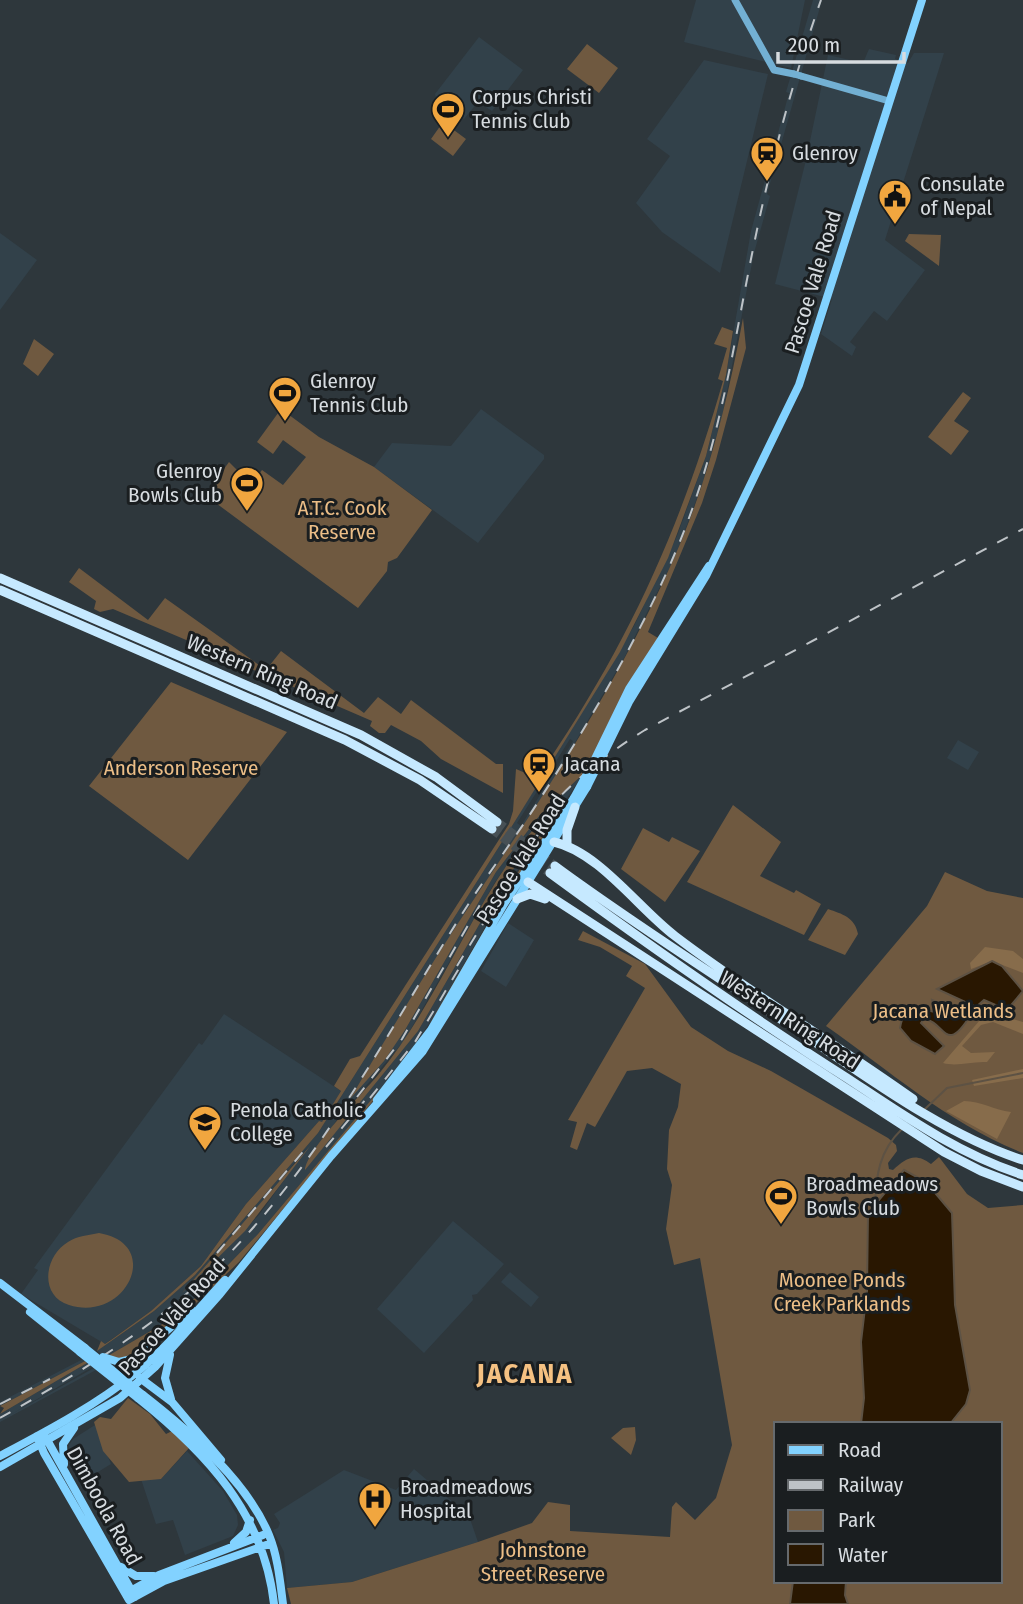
<svg xmlns="http://www.w3.org/2000/svg" width="1023" height="1604" viewBox="0 0 1023 1604" font-family="'Fira Sans Condensed',sans-serif">
<style>
.built{fill:#32414a;fill-rule:evenodd}
.green{fill:#6f5940;fill-rule:evenodd}
.forest{fill:#876c4b}
.water{fill:#291701;stroke:#5d5244;stroke-width:2}
.lines{fill:none;stroke-linecap:round;stroke-linejoin:round}
.stream{stroke:#5d5244;stroke-width:2}
.highway-tunnel{stroke:#475055;stroke-width:9;stroke-dasharray:9 4.5;stroke-linecap:butt}
.secondary{stroke:#73b0d3;stroke-width:7}
.primary{stroke:#82d2ff;stroke-width:8}
.highway{stroke:#c6e9ff;stroke-width:9}
.rail{stroke:#bec3c7;stroke-width:2;stroke-dasharray:12 12;stroke-linecap:butt}
.secondary-bridge{stroke:#73b0d3;stroke-width:7}
.primary-bridge{stroke:#82d2ff;stroke-width:8}
.labels{text-anchor:middle;stroke-width:6;stroke-linejoin:round;paint-order:stroke}
.poi-label{font-size:21px;fill:#d7dce0;stroke:#1a1e20;text-anchor:start}
.street-label{font-size:21px;fill:#d7dce0;stroke:#1a1e20}
.park-label{font-size:21px;fill:#ecbe87;stroke:#1a1e20}
.district-label{font-size:28px;font-weight:bold;letter-spacing:2px;fill:#f5c182;stroke:#1a1e20}
</style>
<rect width="100%" height="100%" fill="#2e373c"/>
<path class="built" d="M696,0H805L791,68L684,42Z
M813,0H822L767,194L770,196L754,253L722,417L703,482L675,557L624,658L540,803L474,899L352,1096L405,1030L496,872L540,815L585,772L518,869L436,1013L401,1065L258,1234L201,1293L166,1322L106,1357L97,1351L154,1311L195,1275L318,1133L512,826L634,626L677,536L706,456L726,375L751,231L789,93L786,92ZM570,739L573,741L521,826L517,823ZM544,821L491,904L418,1031L305,1169L336,1121L404,1041L495,882L528,835ZM307,1148L259,1215L182,1293L222,1250Z
M479,37L523,70L492,111L478,102L464,119L436,98L435,94Z
M869,49L896,55L895,59L908,63L914,53H944L885,240L925,270L887,321L874,311L850,342L856,347L852,356L821,334L832,299L775,284L806,160L828,55L863,63Z
M704,60L768,74L720,273L662,232L636,203L670,156L647,139Z
M0,233L37,260L0,310Z
M481,409L544,455V459L478,543L374,467L392,443L451,446Z
M958,740L979,752L968,770L947,758Z
M508,923L534,940L506,987L481,971Z
M224,1014L341,1091L322,1123L319,1121L246,1204L201,1266L151,1311L105,1344L21,1294L38,1270L34,1268L199,1043L202,1045Z
M453,1221L504,1264L477,1294L472,1295L473,1300L424,1353L377,1309Z
M510,1272L539,1297L531,1307L501,1282Z
M83,1359L85,1361L0,1406V1402Z
M87,1363L92,1367L10,1415L94,1368L96,1370L0,1422V1414Z
M95,1425L111,1464L80,1483L70,1462L69,1445L73,1439Z
M187,1451L223,1491L237,1515L238,1525L233,1536L185,1555L173,1520L156,1524L141,1479H161Z
M414,1469L469,1516L478,1542L352,1582L287,1588L284,1552L273,1530L278,1528L280,1523L274,1514L344,1470L396,1490Z"/>
<path class="green" d="M587,44L618,68L599,93L567,69Z
M443,122L466,139L453,156L431,139Z
M909,234L941,235L939,266L905,241Z
M743,318L746,348L716,460L702,503L648,632L658,638L585,772L540,815L496,872L405,1030L384,1061L350,1099C390,1031 432,962 476,896C549,788 621,678 674,558C708,481 728,400 743,318Z
M722,327L733,331L726,375L706,456L668,558L620,652L512,826L318,1133L195,1275L154,1311L97,1351L101,1341L105,1344L111,1340L151,1311L201,1266L246,1204L319,1121L322,1122L341,1091L334,1086L350,1059L360,1056L509,824L513,811L516,769L537,778C626,649 680,531 723,381L718,379L727,348L714,344Z
M34,339L54,354L38,376L23,364Z
M963,392L971,398L954,421L969,431L951,455L928,437Z
M281,409L319,437L374,467L432,510L397,558L388,562L387,571L358,608L205,495L229,462L251,484L262,470L283,485L306,457L283,440L273,454L257,442Z
M79,568L148,620L165,598L266,670L281,651L364,713L378,697L401,714L411,700L496,764H503V793L441,759L421,741L391,725L385,733H379L370,726L372,721L240,664L232,668L225,665L224,656L113,609L100,612L94,609L96,601L69,582Z
M171,682L287,732L188,860L89,786Z
M576,790L407,1060L239,1262L194,1305L127,1359L106,1357L166,1322L201,1293L258,1234L388,1080L423,1035L538,838Z
M733,805L781,842L760,876L794,893L796,890L821,904L804,935L687,882Z
M542,819L544,821L491,904L418,1031L305,1170C307,1149 362,1094 378,1075C443,996 474,896 542,819Z
M643,828L669,842L672,837L700,851L665,902L621,869Z
M945,872L987,891L1023,898V1153C949,1124 890,1071 826,1026L927,906Z
M828,909C842,914 855,917 858,934L845,955L808,940Z
M583,931L645,964L691,1027L728,1051L771,1071L888,1138L896,1145L897,1151L888,1163L889,1169L893,1170C906,1158 915,1152 931,1164L939,1157L967,1194L988,1208L1023,1205V1604H291L287,1588L352,1582L478,1542L532,1523L548,1502L570,1505V1531L670,1537L672,1507L676,1502L695,1520L716,1498L732,1445L700,1258L674,1265L666,1229L672,1185L667,1169L669,1130L678,1107L681,1084L652,1068L627,1071L595,1127L587,1123L577,1150L570,1147L577,1122L568,1120L645,988L626,976L632,966L600,947L578,940ZM776,1424H1000V1581H776Z
M311,1145L245,1231L182,1293Z
M99,1233C164,1244 126,1323 69,1305C39,1296 44,1256 68,1242C77,1236 89,1235 99,1233Z
M85,1361L87,1363L0,1414L4,1408L0,1406Z
M128,1398L150,1414L166,1434L172,1431L189,1448L161,1479L129,1482L103,1451L94,1422L100,1417L111,1419Z
M635,1427L636,1440L631,1455L611,1438L623,1428Z"/>
<path class="forest" d="M985,947L1013,951L1023,959V973L992,961L971,969L970,963Z
M992,1013L1023,1022V1034L993,1022L981,1025L962,1046L971,1053L995,1052L987,1062C971,1061 958,1067 943,1063L980,1020Z
M1023,1069V1078L974,1086L972,1080Z
M964,1101C981,1101 994,1110 1011,1112L997,1139L946,1111Z"/>
<path class="water" d="M992,961L1002,966L1023,991L1007,1010L984,1000L976,1007L937,989Z
M932,1000L970,1016C945,1056 945,1021 924,1019L921,1023L944,1046L935,1054L911,1041L900,1028C904,999 928,1012 945,1014L933,1005Z
M904,1170L926,1182L952,1213L955,1305L970,1390L966,1404L950,1424H861L864,1398L861,1342L867,1291L868,1213Z
M793,1581H846L845,1595L848,1604H790Z"/>
<g class="lines">
<path class="stream" d="M925,1109L947,1088L1023,1073
M875,1206C876,1175 879,1151 902,1129"/>
<path class="highway-tunnel" d="M497,822L555,866
M492,829L550,873"/>
<path class="secondary" d="M735,0L774,70L794,74
M801,76L889,101"/>
<path class="primary" d="M603,755L629,702L706,576L799,385L922,0
M593,763L629,689L709,566
M377,1100L431,1030L504,904L574,798
M0,1283L85,1348
M30,1312L80,1352
M170,1355L165,1378L171,1399
M132,1359L192,1310
M140,1378L172,1402L221,1460
M143,1395C188,1430 247,1481 269,1535C278,1557 280,1581 283,1604
M138,1398C207,1453 264,1514 274,1604
M37,1436L44,1453L129,1600L164,1581L272,1543
M46,1438L135,1597
M0,1456C47,1431 95,1406 137,1372C170,1345 196,1311 225,1280
M64,1464L63,1444L74,1428
M0,1467L120,1398L155,1367L220,1294L331,1156L423,1051L587,787
M234,1543L246,1532L250,1520
M121,1567L136,1576H154
M127,1593L159,1575L263,1535"/>
<path class="highway" d="M0,578L361,735L436,777L497,822
M0,590L345,740L420,780L492,829
M554,842C599,852 639,909 675,936C751,994 835,1043 913,1099
M567,845V830L575,807
M555,866C631,922 710,972 788,1024C859,1071 943,1135 1023,1160
M550,873C647,944 745,1013 847,1078C903,1115 958,1154 1023,1175
M528,882L944,1152L981,1171L1023,1187
M517,899L530,894L545,899"/>
<path class="rail" d="M530,830C562,790 601,757 645,730L1023,529
M457,966L545,823
M357,1097L402,1039L481,903
M370,1098L415,1042L464,960
M326,1147L371,1093
M217,1253L307,1147
M0,1404L50,1379
M0,1418C79,1373 156,1327 221,1262C321,1162 387,1033 462,914C486,876 514,840 538,802C595,714 661,601 695,501C723,420 735,338 752,254C769,169 792,82 821,0"/>
<path class="secondary-bridge" d="M794,74L801,76"/>
<path class="primary-bridge" d="M587,787L603,755
M574,798L593,763
M85,1348L143,1395
M80,1352L138,1398
M103,1357L119,1362L132,1359"/>
</g>
<defs>
<symbol id="stadium-pin" viewBox="-11 -11 22 30"><path d="M0 17L-7.5 6A9.5 9.5 0 1 1 7.5 6Z" fill="#f1a63f" stroke="#1a1e20"/><path d="M0-5a6.5 5 0 1 0 0 10a6.5 5 0 1 0 0-10ZM-3.5-1.8h7v3.6h-7Z" fill="#111"/></symbol>
<symbol id="station-pin" viewBox="-11 -11 22 30"><path d="M0 17L-7.5 6A9.5 9.5 0 1 1 7.5 6Z" fill="#f1a63f" stroke="#1a1e20"/><path d="M-3-6H3Q5-6 5-4V2Q5 4 3 4L4.5 6H3L1.5 4h-3L-3 6H-4.5L-3 4Q-5 4-5 2V-4Q-5-6-3-6ZM-3.5-4v3h7v-3ZM-3.5 1v1.5H-2V1ZM2 1v1.5H3.5V1Z" fill="#111"/></symbol>
<symbol id="civic-pin" viewBox="-11 -11 22 30"><path d="M0 17L-7.5 6A9.5 9.5 0 1 1 7.5 6Z" fill="#f1a63f" stroke="#1a1e20"/><path d="M-.6-6.5H3V-4.5H.6V-3L4-1V1h2V6H-6V1h2V-1L-.6-3ZM-1.2 2.5V6h2.4V2.5Z" fill="#111"/></symbol>
<symbol id="school-pin" viewBox="-11 -11 22 30"><path d="M0 17L-7.5 6A9.5 9.5 0 1 1 7.5 6Z" fill="#f1a63f" stroke="#1a1e20"/><path d="M0-5L7-2L0 1L-7-2ZM-4 1L0 2.5L4 1V4Q0 6-4 4Z" fill="#111"/></symbol>
<symbol id="hospital-pin" viewBox="-11 -11 22 30"><path d="M0 17L-7.5 6A9.5 9.5 0 1 1 7.5 6Z" fill="#f1a63f" stroke="#1a1e20"/><path d="M-5-5h3v3.5h4V-5h3V5h-3V1.5h-4V5h-3Z" fill="#111"/></symbol>
</defs>
<g fill-rule="evenodd">
<use href="#stadium-pin" x="429" y="90" width="38" height="52"/>
<use href="#station-pin" x="748" y="134" width="38" height="52"/>
<use href="#civic-pin" x="876" y="177" width="38" height="52"/>
<use href="#stadium-pin" x="266" y="374" width="38" height="52"/>
<use href="#stadium-pin" x="228" y="464" width="38" height="52"/>
<use href="#station-pin" x="520" y="745" width="38" height="52"/>
<use href="#school-pin" x="186" y="1103" width="38" height="52"/>
<use href="#stadium-pin" x="762" y="1177" width="38" height="52"/>
<use href="#hospital-pin" x="356" y="1480" width="38" height="52"/>
</g>
<g class="labels">
<g class="poi-label">
<text x="472" y="104">Corpus Christi<tspan x="472" dy="24">Tennis Club</tspan></text>
<text x="792" y="160">Glenroy</text>
<text x="920" y="191">Consulate<tspan x="920" dy="24">of Nepal</tspan></text>
<text x="310" y="388">Glenroy<tspan x="310" dy="24">Tennis Club</tspan></text>
<text x="222" y="478" text-anchor="end">Glenroy<tspan x="222" dy="24">Bowls Club</tspan></text>
<text x="564" y="771">Jacana</text>
<text x="230" y="1117">Penola Catholic<tspan x="230" dy="24">College</tspan></text>
<text x="806" y="1191">Broadmeadows<tspan x="806" dy="24">Bowls Club</tspan></text>
<text x="400" y="1494">Broadmeadows<tspan x="400" dy="24">Hospital</tspan></text>
</g>
<g class="street-label">
<text transform="translate(813 282) rotate(-73)" y="7">Pascoe Vale Road</text>
<text transform="translate(262 672) rotate(23)" y="7">Western Ring Road</text>
<text transform="translate(521 859) rotate(-58)" y="7">Pascoe Vale Road</text>
<text transform="translate(790 1020) rotate(33)" y="7">Western Ring Road</text>
<text transform="translate(172 1317) rotate(-48)" y="7">Pascoe Vale Road</text>
<text transform="translate(104 1506) rotate(61)" y="7">Dimboola Road</text>
</g>
<g class="park-label">
<text x="342" y="515">A.T.C. Cook<tspan x="342" dy="24">Reserve</tspan></text>
<text x="181" y="775">Anderson Reserve</text>
<text x="943" y="1018">Jacana Wetlands</text>
<text x="842" y="1287">Moonee Ponds<tspan x="842" dy="24">Creek Parklands</tspan></text>
<text x="543" y="1557">Johnstone<tspan x="543" dy="24">Street Reserve</tspan></text>
</g>
<g class="district-label">
<text x="525" y="1383">JACANA</text>
</g>
</g>
<rect x="774" y="1422" width="228" height="161" fill="#1a1e20" stroke="#666a6d" stroke-width="2"/>
<rect x="788" y="1445" width="35" height="10" fill="#82d2ff" stroke="#666a6d" stroke-width="2"/>
<text x="838" y="1457" font-size="21" fill="#d7dce0">Road</text>
<rect x="788" y="1480" width="35" height="10" fill="#bec3c7" stroke="#666a6d" stroke-width="2"/>
<text x="838" y="1492" font-size="21" fill="#d7dce0">Railway</text>
<rect x="788" y="1510" width="35" height="21" fill="#6f5940" stroke="#666a6d" stroke-width="2"/>
<text x="838" y="1527" font-size="21" fill="#d7dce0">Park</text>
<rect x="788" y="1544" width="35" height="21" fill="#291701" stroke="#666a6d" stroke-width="2"/>
<text x="838" y="1562" font-size="21" fill="#d7dce0">Water</text>
<path d="M778 52v10h126v-10" fill="none" stroke="#d7dce0" stroke-width="3.5"/>
<text x="788" y="52" font-size="21" fill="#d7dce0" stroke="#1a1e20" stroke-width="5" paint-order="stroke">200 m</text>
</svg>
